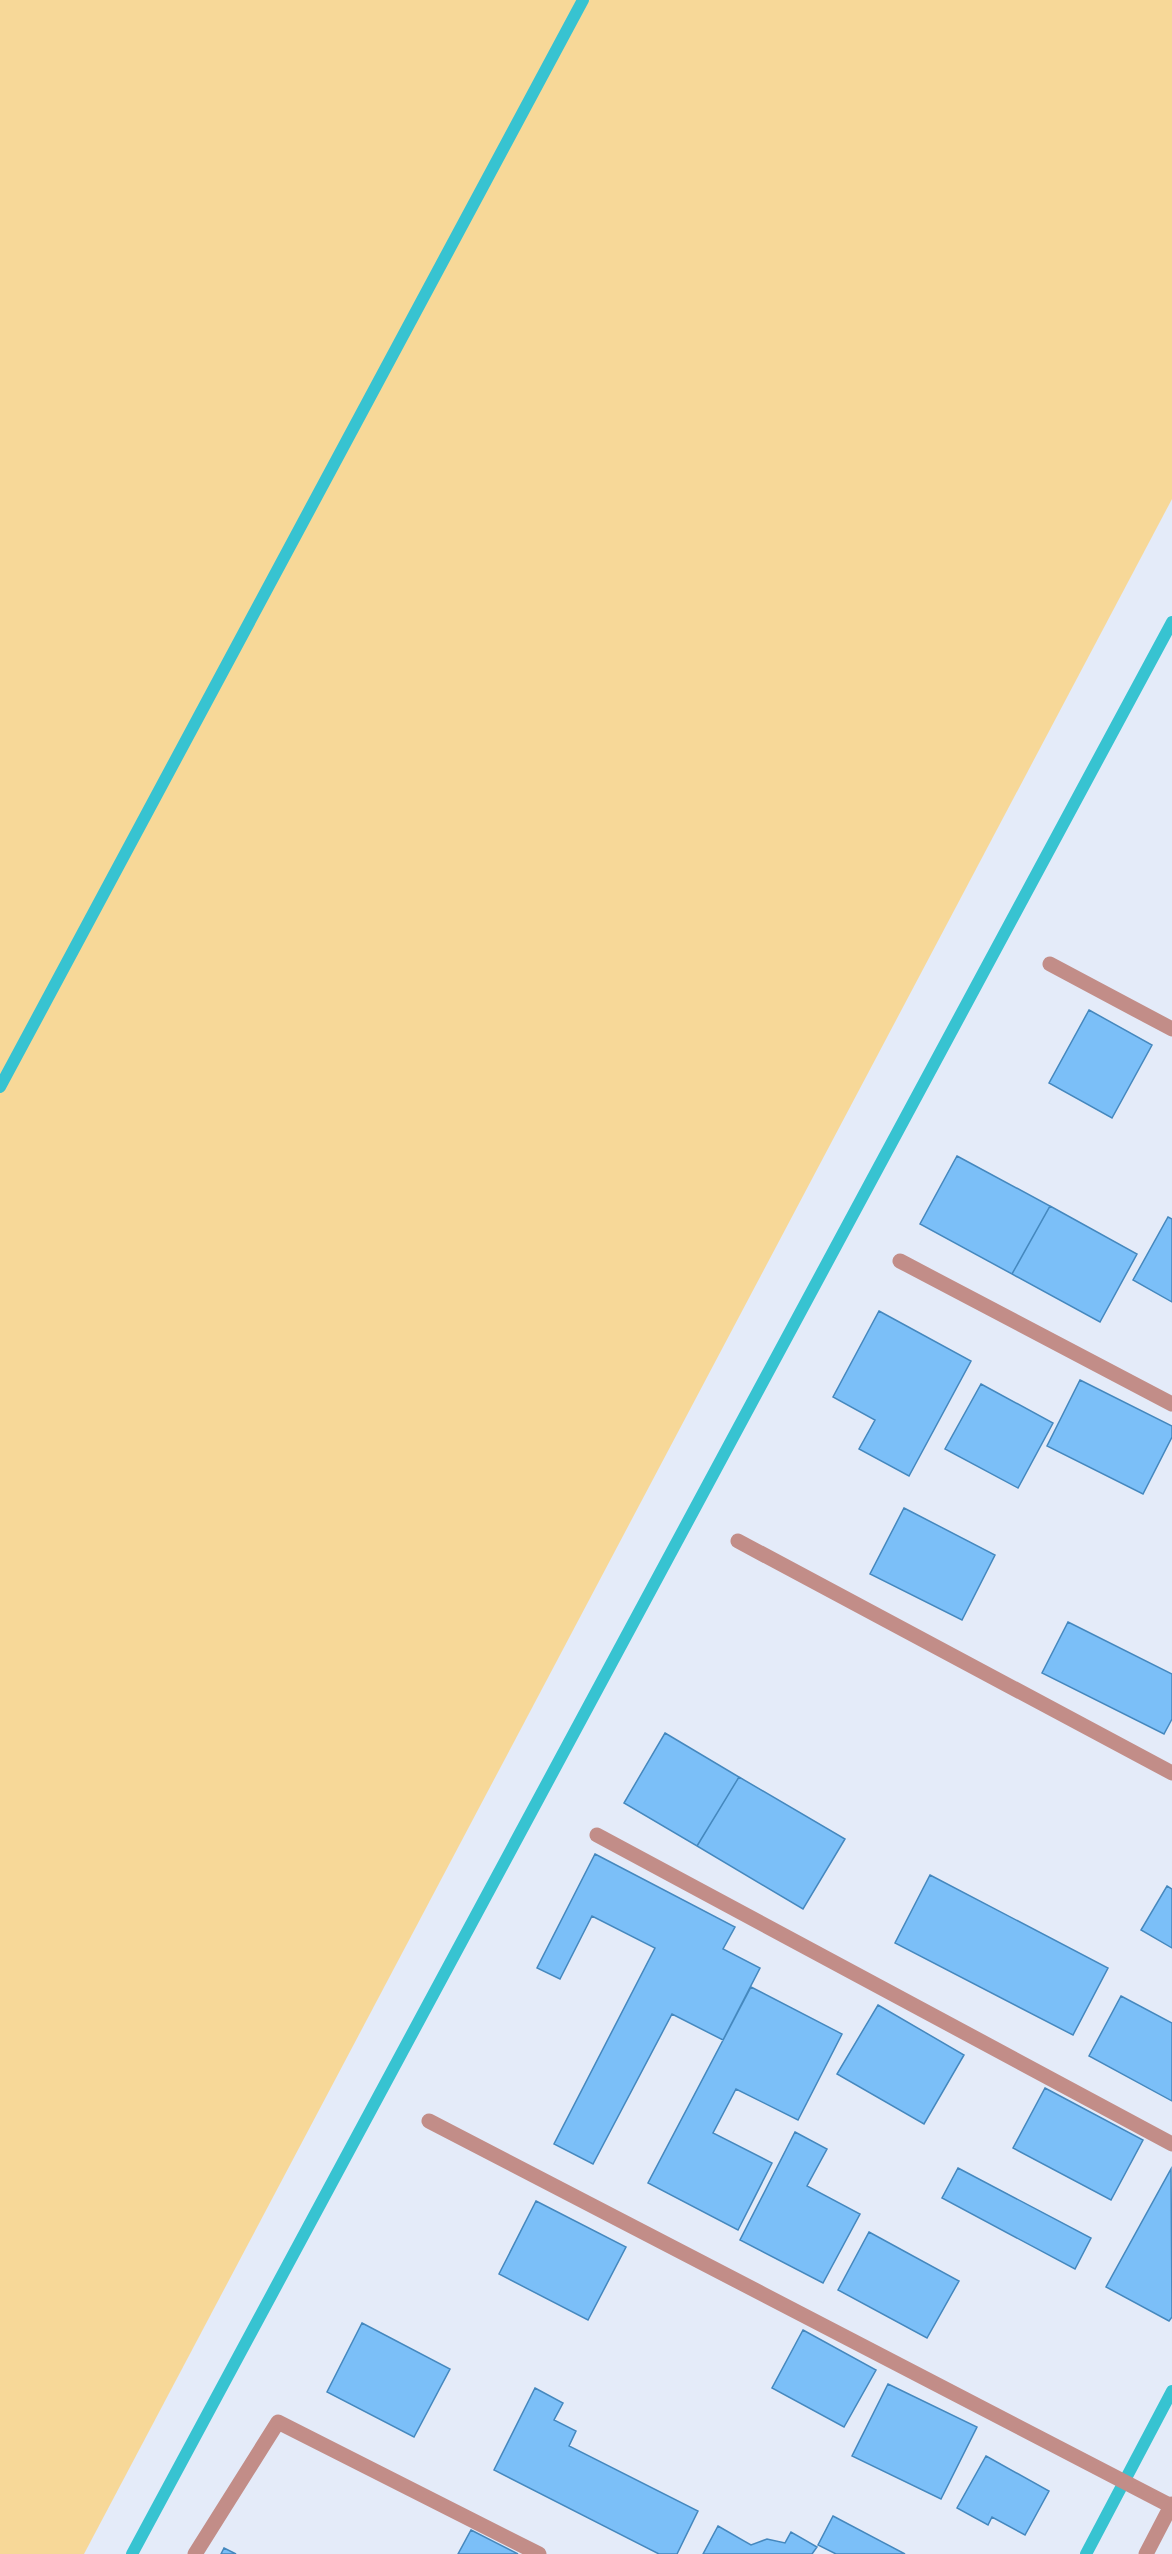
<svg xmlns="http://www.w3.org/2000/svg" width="1172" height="2554" viewBox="0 0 1172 2554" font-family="Lora,serif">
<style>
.grass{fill:#f7d898}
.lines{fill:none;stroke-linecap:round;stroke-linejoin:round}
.stream{stroke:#37c3d1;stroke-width:12}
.building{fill:#7bbff8;stroke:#4588be;stroke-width:1.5}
.street{stroke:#c28d88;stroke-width:15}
</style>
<rect width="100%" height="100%" fill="#e4ebf9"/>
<path class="grass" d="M0,0H1172V499L84,2554H0Z"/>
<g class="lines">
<path class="stream" d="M0,1087L583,0
M132,2554L1172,622
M1086,2554L1172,2391"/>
</g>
<path class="building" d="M1089,1010L1152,1045L1112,1118L1049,1083Z
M957,1156L1050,1206L1012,1274L920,1224Z
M1050,1206L1137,1254L1100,1322L1012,1274Z
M1168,1217L1172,1219V1302L1133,1280Z
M879,1311L971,1361L909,1476L859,1449L875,1420L833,1397Z
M1080,1380L1172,1426V1437L1143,1494L1047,1446Z
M981,1384L1053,1423L1018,1488L945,1449Z
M904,1508L995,1555L962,1620L870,1574Z
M1068,1622L1172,1674V1719L1164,1734L1042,1673Z
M665,1733L739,1777L697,1846L624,1803Z
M739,1777L845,1839L803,1909L697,1846Z
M595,1854L735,1927L723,1949L760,1968L723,2040L672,2014L593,2164L554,2144L655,1948L592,1916L560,1979L537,1968Z
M930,1875L1108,1968L1073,2035L895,1943Z
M1167,1886L1172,1889V1948L1141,1930Z
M751,1987L842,2034L798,2120L736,2089L713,2133L772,2163L738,2230L648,2183Z
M1121,1996L1172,2023V2101L1089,2056Z
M878,2005L964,2055L924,2124L837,2074Z
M1045,2088L1143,2140L1111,2200L1013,2148Z
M795,2132L827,2149L807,2186L860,2214L823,2283L740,2240Z
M958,2168L1091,2238L1075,2269L942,2198Z
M1171,2169L1172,2317L1169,2321L1106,2287Z
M536,2201L626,2247L588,2320L499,2274Z
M869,2232L959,2281L927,2338L838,2290Z
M362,2323L450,2369L414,2437L327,2392Z
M803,2330L876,2370L844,2427L772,2388Z
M888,2384L977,2427L941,2499L852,2456Z
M535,2388L563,2403L554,2420L576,2431L569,2446L698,2511L677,2554H659L494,2470Z
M986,2456L1049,2491L1025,2535L992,2517L988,2525L957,2508Z
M833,2516L905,2554H836L818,2545Z
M718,2526L751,2545L767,2539L785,2543L791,2532L817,2547L812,2554H703Z
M471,2530L518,2554H458Z
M224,2548L236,2554H221Z"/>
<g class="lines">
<path class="street" d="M1050,964L1172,1029
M900,1261L1172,1404
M738,1541L1172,1773
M597,1835L1172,2144
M429,2121L1171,2506
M195,2554L278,2422L539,2554
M1146,2554L1172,2504"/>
</g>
</svg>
